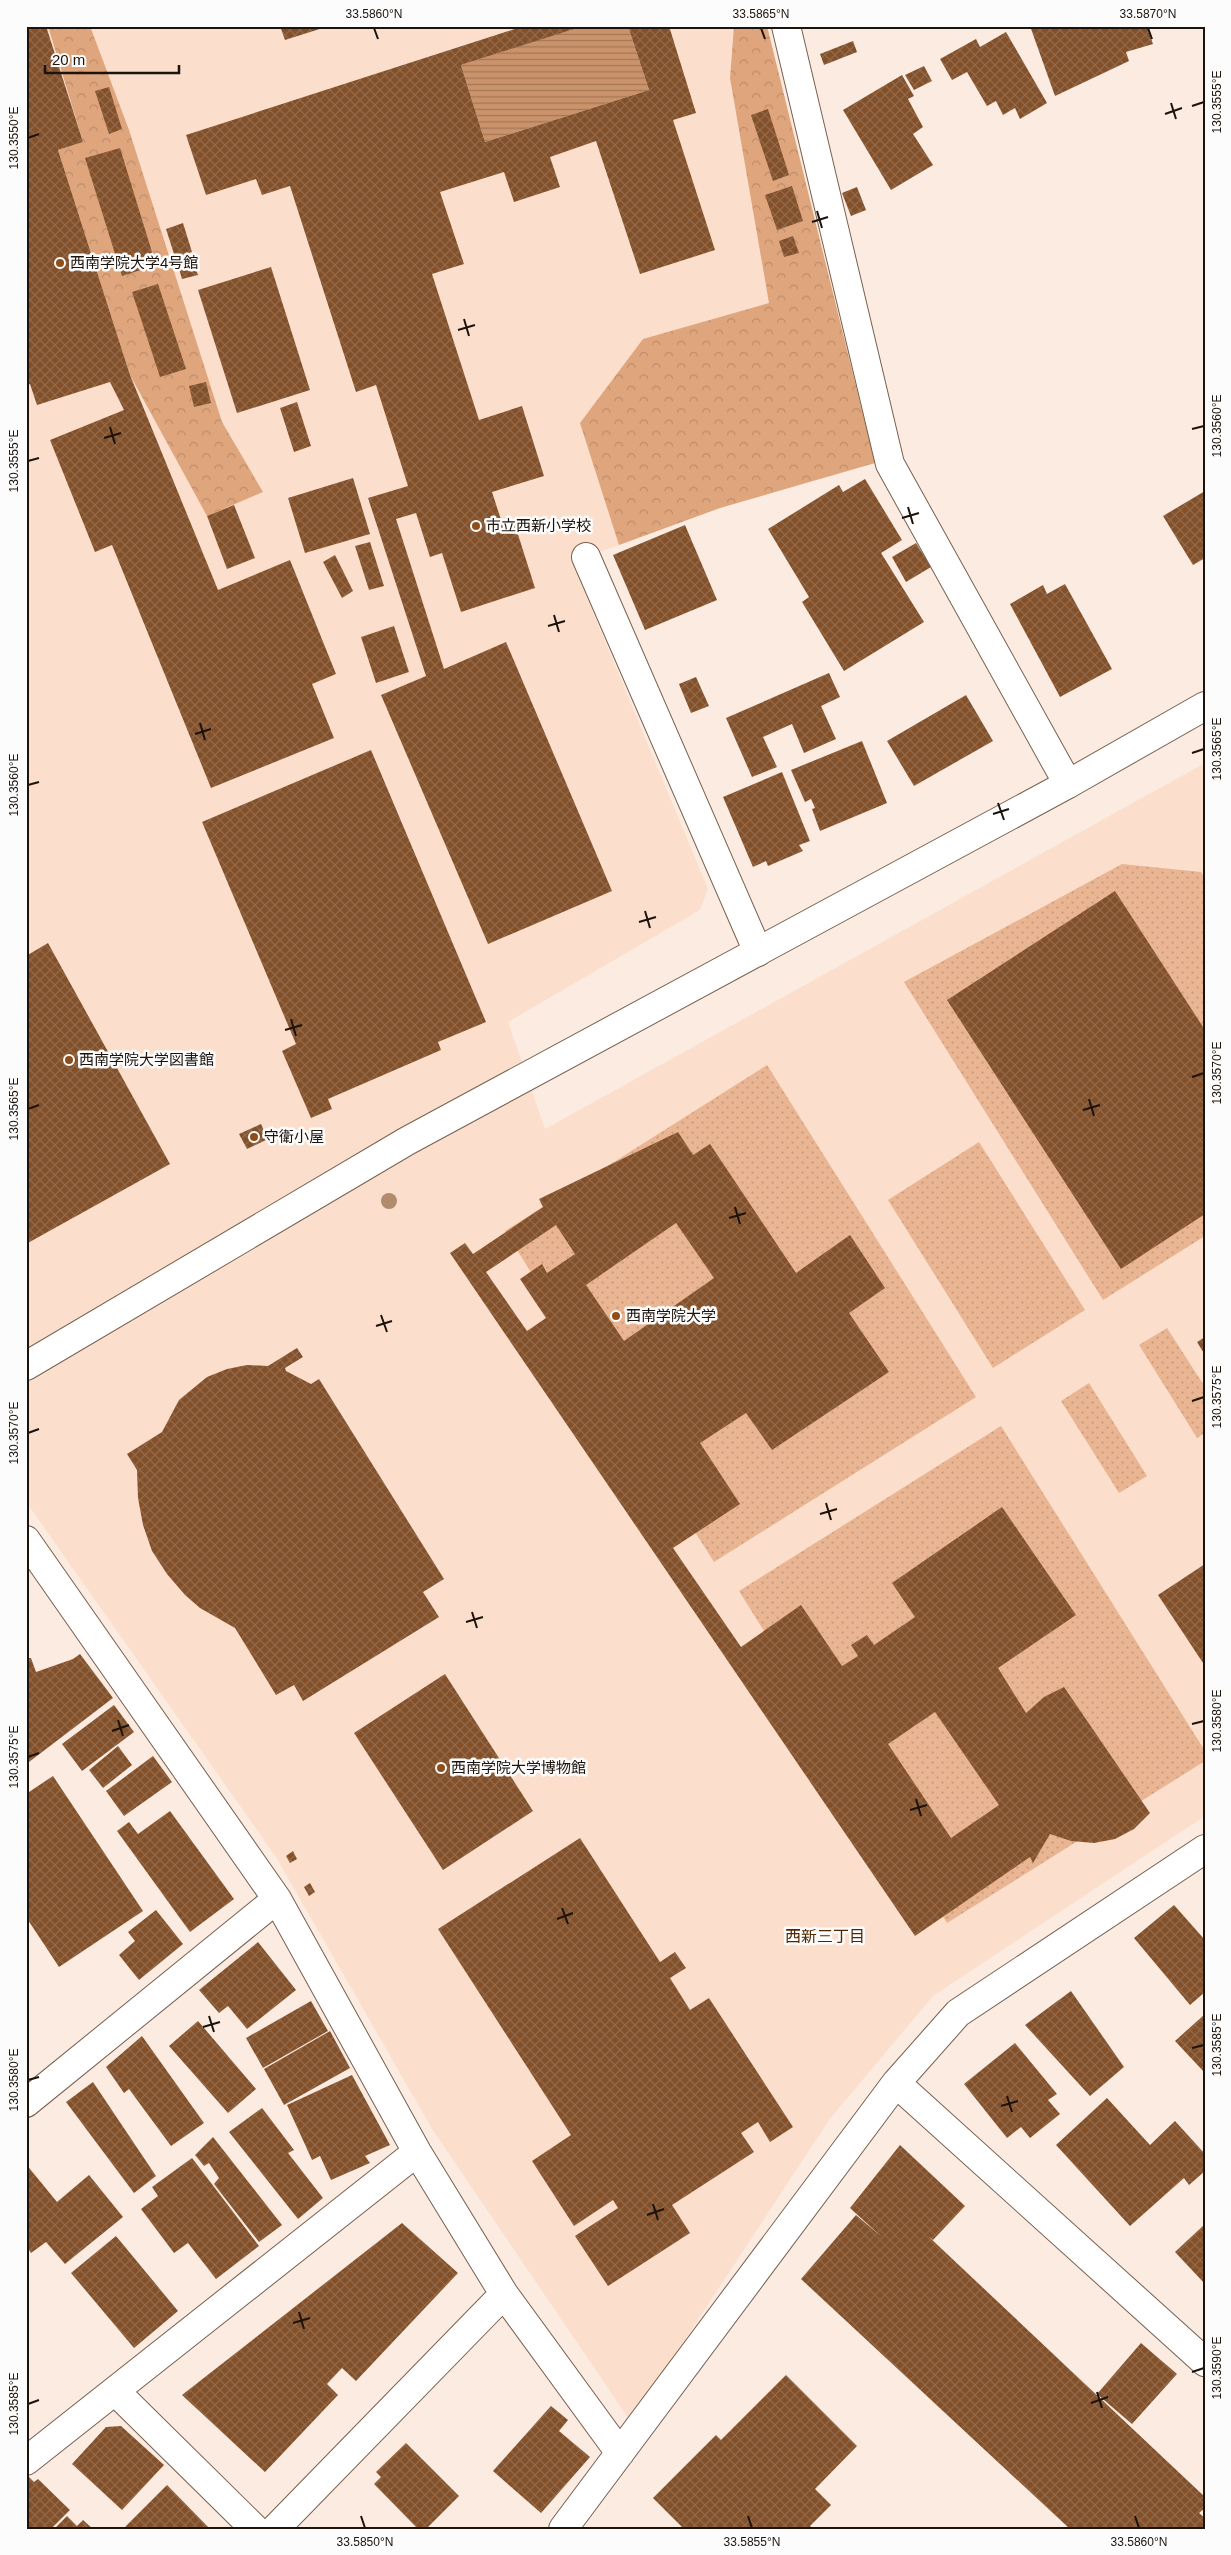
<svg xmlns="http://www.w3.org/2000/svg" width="1231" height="2555" viewBox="0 0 1231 2555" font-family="Helvetica,'Noto Sans JP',sans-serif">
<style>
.built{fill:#fbdfcc}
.grass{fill:url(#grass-dots)}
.forest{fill:url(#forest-crowns)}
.water{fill:url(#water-rules)}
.building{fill:url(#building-cross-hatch);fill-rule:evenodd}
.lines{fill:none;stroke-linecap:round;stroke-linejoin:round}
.minor-casing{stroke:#77604f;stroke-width:30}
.tertiary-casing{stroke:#77604f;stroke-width:30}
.minor{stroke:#fff;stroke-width:28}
.tertiary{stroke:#fff;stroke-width:28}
.tree{fill:#b08b6c}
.ticks{fill:none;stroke:#1c130c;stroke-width:2}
.poi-dot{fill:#8f4e18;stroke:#fcfcfc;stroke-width:2}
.labels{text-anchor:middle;stroke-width:5;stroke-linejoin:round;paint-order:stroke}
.poi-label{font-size:15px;fill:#1c130c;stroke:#fcfcfc;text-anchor:start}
.neighbourhood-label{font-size:16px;fill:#522700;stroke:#fcfcfc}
.neatline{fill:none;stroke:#1c130c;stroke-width:2}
.ticks-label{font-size:12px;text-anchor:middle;fill:#1c130c}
</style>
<defs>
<pattern id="grass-dots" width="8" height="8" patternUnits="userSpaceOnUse" patternTransform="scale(1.25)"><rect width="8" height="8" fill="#e9b592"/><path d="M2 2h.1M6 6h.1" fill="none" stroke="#c79b7d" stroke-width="1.8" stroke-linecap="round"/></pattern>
<pattern id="forest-crowns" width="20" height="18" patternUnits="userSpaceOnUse" patternTransform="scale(1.25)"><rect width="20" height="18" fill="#dfa57d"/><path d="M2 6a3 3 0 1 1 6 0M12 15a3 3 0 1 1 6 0" fill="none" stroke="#bf8d6b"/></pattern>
<pattern id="water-rules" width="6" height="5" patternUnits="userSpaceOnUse" patternTransform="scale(1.25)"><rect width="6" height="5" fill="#cb936b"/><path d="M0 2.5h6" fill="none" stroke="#a47756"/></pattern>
<pattern id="building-cross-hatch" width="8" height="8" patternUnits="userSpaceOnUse" patternTransform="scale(1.25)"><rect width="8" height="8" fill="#835029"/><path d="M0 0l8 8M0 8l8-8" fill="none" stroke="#916a4c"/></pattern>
</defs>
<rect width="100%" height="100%" fill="#fcebe0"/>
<path class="built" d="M26,26H767L875,463L720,508L586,557L573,564L708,889L700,910L508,1022L545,1129L1205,763V1816L933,1996L829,2120L631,2422L432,2129L276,1857L26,1502Z"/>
<path class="grass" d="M1122,864L1201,872L1205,878V1236L1103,1300L904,982Z
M767,1065L976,1397L714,1562L505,1231Z
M979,1142L1085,1310L993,1368L888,1200Z
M1167,1328L1205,1387V1433L1197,1438L1139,1345Z
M1089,1383L1147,1476L1119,1493L1061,1401Z
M1001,1426L1205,1751V1761L947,1923L739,1591Z"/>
<path class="forest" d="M48,26H90L129,130L222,422L263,492L207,516L130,375L58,150L83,142Z
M734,26H767L875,463L720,508L619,545L580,423L643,339L769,303L730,78Z"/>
<path class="water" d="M581,26H628L649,90L485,142L461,65Z"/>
<path class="building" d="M26,26H46L83,142L58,150L130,375L218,590L290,560L336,674L312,684L334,738L211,788L112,545L95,552L50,440L124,410L110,382L37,405L30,384L26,385Z
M280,26H326V27L285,40Z
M524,26L580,27L461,65L485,142L649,90L628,26H669L696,113L673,120L715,250L640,274L596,141L550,157L560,187L514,202L504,172L440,192L464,264L432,274L479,420L522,406L544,476L492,492L504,529L515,525L535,588L461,612L442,553L430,557L416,513L396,519L444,669L506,642L612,891L488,944L381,695L426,676L368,498L408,486L376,385L356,392L290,186L262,195L256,179L206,195L186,135Z
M1030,26H1147L1153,44L1126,52L1129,61L1055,96Z
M1006,32L1047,103L1020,119L1015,108L1003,115L996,101L987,106L967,72L952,80L940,59L976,39L980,47Z
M853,41L857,52L824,65L820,54Z
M924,66L932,81L914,90L905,75Z
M902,75L914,96L908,99L923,127L913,134L933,165L891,190L843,110Z
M109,87L122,129L109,134L95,91Z
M768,109L789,175L773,181L751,115Z
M120,148L156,265L122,276L85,158Z
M792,186L803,221L777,230L765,195Z
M857,187L866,210L851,216L842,193Z
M183,223L192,252L175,257L166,229Z
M793,236L799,253L784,257L779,241Z
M192,257L198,275L182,279L177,262Z
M271,267L310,390L237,413L198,290Z
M158,284L186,369L160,377L132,292Z
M206,382L211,403L194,407L189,386Z
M297,402L311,446L294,452L280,408Z
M353,478L370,534L305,553L288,498Z
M865,479L902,540L881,553L924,622L844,671L802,602L809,597L768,529L839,485L843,492Z
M1205,491V558L1193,565L1163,516Z
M234,505L255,558L227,569L207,516Z
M685,525L717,600L645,630L613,555Z
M370,542L384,586L369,590L355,546Z
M916,543L931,567L906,582L892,557Z
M335,555L353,591L342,598L323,562Z
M1065,584L1112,669L1060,697L1010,604L1043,585L1047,594Z
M394,626L409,672L376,683L361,637Z
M829,673L840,697L821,706L836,739L804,753L792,724L763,737L777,767L752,777L726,718Z
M696,677L709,706L691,713L679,684Z
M966,695L993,741L914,786L887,741Z
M862,741L887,803L820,831L812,809L815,808L811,799L805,802L791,770Z
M371,750L486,1022L438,1042L441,1050L328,1099L332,1109L311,1118L282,1051L296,1044L202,822Z
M782,772L810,841L799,845L803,851L768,866L766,861L753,867L723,797Z
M1115,891L1205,1030V1214L1121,1269L947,1000Z
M48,943L170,1164L26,1244V956Z
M261,1124L268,1139L247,1149L239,1134Z
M678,1132L693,1155L710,1144L796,1273L850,1235L885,1288L849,1313L889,1372L772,1450L746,1413L700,1443L740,1504L673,1548L741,1647L801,1605L842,1666L858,1656L851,1645L867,1635L874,1645L915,1617L892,1583L1002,1507L1076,1615L998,1668L1026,1713L1044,1697L1064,1687L1150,1813L1134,1829L1115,1839L1094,1843L1071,1841L1050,1834L1033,1863L1030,1857L915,1936L450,1253L465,1243L473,1254L543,1207L539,1199ZM676,1223L714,1278L624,1341L586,1285ZM556,1225L575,1254L547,1273L542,1264L520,1279L546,1318L527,1331L486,1272ZM935,1712L999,1805L951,1838L888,1744Z
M1205,1337V1355L1197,1342Z
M297,1348L303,1357L285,1368L286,1371L311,1384L319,1379L444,1579L423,1592L439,1617L303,1701L294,1685L276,1695L235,1628L200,1608L185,1595L167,1574L152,1551L143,1525L138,1498L137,1470L127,1454L162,1432L179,1400L207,1377L227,1369L247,1365L268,1366Z
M1205,1564V1666L1158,1595Z
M80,1654L113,1698L29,1762L26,1758V1658H31L36,1672L73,1659Z
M445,1674L533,1811L443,1870L354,1733Z
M114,1705L134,1732L82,1771L62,1744Z
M118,1746L132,1765L103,1788L89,1770Z
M153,1756L172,1782L124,1816L106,1791Z
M53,1776L143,1911L59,1967L26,1917V1794Z
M170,1811L234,1899L190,1932L117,1831L129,1822L138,1834Z
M580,1838L660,1962L675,1952L686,1968L670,1978L690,2010L709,1998L793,2127L770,2142L758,2122L741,2133L754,2152L672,2205L690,2233L608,2286L575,2236L618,2208L613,2200L574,2226L532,2161L571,2135L438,1929Z
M293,1851L297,1859L290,1863L286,1856Z
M310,1883L315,1892L309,1896L304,1887Z
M1174,1905L1205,1940V1992L1190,2005L1134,1938Z
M156,1910L183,1944L139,1980L119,1955L135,1941L128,1932Z
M258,1942L296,1990L247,2029L228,2006L219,2013L199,1990Z
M1071,1991L1124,2067L1090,2096L1025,2025Z
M311,2001L328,2031L263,2068L246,2038Z
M1205,2014V2073L1175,2041Z
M198,2021L256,2089L228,2113L169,2046Z
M330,2031L350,2068L284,2105L264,2069Z
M142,2036L204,2123L171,2146L129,2089L124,2093L106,2067Z
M1015,2043L1057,2094L1048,2100L1060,2114L1030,2138L1021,2127L1007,2138L964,2084Z
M352,2075L390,2145L365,2156L370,2163L331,2180L320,2156L312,2160L287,2105Z
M93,2082L156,2176L134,2193L66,2102Z
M1107,2098L1150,2145L1175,2121L1205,2154V2171L1189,2185L1184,2178L1130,2226L1056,2145Z
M262,2108L294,2150L288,2153L323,2198L298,2219L229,2132Z
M213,2137L282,2225L259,2242L214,2184L219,2178L209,2163L204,2166L195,2155Z
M900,2145L965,2206L933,2240L928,2236L1205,2497V2508L1199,2513L1205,2518V2529H1070L801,2279L856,2215L883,2238L850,2208Z
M192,2158L259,2246L216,2279L188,2243L174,2253L141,2209L158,2196L152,2187Z
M26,2164L57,2202L89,2175L123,2217L65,2264L46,2242L31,2253L26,2246Z
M402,2223L458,2273L356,2381L342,2368L327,2384L338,2395L265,2472L182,2395Z
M1205,2224V2284L1175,2252Z
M116,2236L178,2311L134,2348L71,2273Z
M1141,2343L1177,2374L1132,2424L1097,2394Z
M786,2375L857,2446L815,2489L831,2505L810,2526L813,2529H684L653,2498L716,2435L721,2440Z
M551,2406L568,2420L559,2431L590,2457L541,2513L493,2471Z
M121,2426L164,2465L122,2510L72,2464L106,2427Z
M406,2443L459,2496L426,2529H418L374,2484L381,2477L376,2472Z
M29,2477L34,2482L38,2479L70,2510L51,2529H26V2480Z
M167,2485L210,2529H123Z
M67,2516L77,2526L83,2520L93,2529H54Z"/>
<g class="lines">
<defs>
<path id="minor" d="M786,26L890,464L1068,784
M586,557L758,952
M26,1540L277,1899L417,2152L504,2294L620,2453
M896,2083L1205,2362
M26,2103L277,1899
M115,2391L255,2529
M26,2461L417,2152
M275,2529L504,2294
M563,2529L896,2083L958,2013L1205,1849"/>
<path id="tertiary" d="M26,1366L407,1141L1068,784L1205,706"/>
</defs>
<use href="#minor" class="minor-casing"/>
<use href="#tertiary" class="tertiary-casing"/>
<use href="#minor" class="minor"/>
<use href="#tertiary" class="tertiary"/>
</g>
<circle class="tree" cx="389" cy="1201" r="8"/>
<path class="ticks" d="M374,28L378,39M761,28L765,39M1148,28L1152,39M1171,103L1176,119M1192,106L1204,102M1165,114L1182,108M28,138L39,134M817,211L822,228M812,222L828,217M464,319L469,336M458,330L475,325M110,427L115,444M1192,429L1204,426M104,438L121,433M28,461L39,458M908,507L913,524M902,518L919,513M554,615L559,632M548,626L565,621M200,723L205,740M195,734L211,729M1192,753L1204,749M28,785L39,782M998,803L1004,820M993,814L1009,809M645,911L650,928M639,922L656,917M291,1019L296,1036M285,1030L302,1025M1192,1077L1204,1073M1089,1099L1094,1116M28,1109L39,1105M1083,1110L1100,1105M735,1207L740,1224M729,1218L746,1213M381,1315L387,1332M376,1326L392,1321M1192,1401L1204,1397M28,1433L39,1429M826,1503L831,1520M820,1514L837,1509M472,1612L477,1628M466,1622L483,1617M118,1720L123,1736M1192,1724L1204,1721M112,1731L129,1725M28,1757L39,1753M916,1799L921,1816M910,1810L927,1805M562,1908L568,1924M557,1919L573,1913M209,2016L214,2032M203,2027L220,2022M1192,2048L1204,2045M28,2080L39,2077M1007,2096L1012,2112M1001,2106L1018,2101M653,2204L658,2220M647,2215L664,2209M299,2312L304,2329M293,2323L310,2318M1192,2372L1204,2368M1097,2392L1102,2408M1091,2403L1108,2397M28,2404L39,2400M361,2516L365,2528M748,2516L752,2528M1135,2516L1139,2528"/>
<g class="poi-dot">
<circle cx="60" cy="263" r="5"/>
<circle cx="476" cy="526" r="5"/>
<circle cx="69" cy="1060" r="5"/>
<circle cx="254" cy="1137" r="5"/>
<circle cx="616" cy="1316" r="5"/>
<circle cx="441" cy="1768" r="5"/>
</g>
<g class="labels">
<g class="poi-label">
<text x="70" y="268">西南学院大学4号館</text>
<text x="486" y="531">市立西新小学校</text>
<text x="79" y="1065">西南学院大学図書館</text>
<text x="264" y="1142">守衛小屋</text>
<text x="626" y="1321">西南学院大学</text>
<text x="451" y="1773">西南学院大学博物館</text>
</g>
<g class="neighbourhood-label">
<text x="825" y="1942">西新三丁目</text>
</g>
</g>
<rect width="1231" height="2555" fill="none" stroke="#fcfcfc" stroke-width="55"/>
<path d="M45 65v8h134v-8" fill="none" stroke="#1c130c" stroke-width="2.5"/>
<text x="52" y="65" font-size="15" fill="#1c130c" stroke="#fcfcfc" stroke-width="4" paint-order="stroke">20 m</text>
<rect x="28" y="28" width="1176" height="2500" class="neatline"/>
<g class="ticks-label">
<text x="374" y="18">33.5860°N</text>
<text x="761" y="18">33.5865°N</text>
<text x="1148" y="18">33.5870°N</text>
<text transform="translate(1217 102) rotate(-90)" y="4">130.3555°E</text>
<text transform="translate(14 138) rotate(-90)" y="4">130.3550°E</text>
<text transform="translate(1217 426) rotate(-90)" y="4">130.3560°E</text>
<text transform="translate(14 461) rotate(-90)" y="4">130.3555°E</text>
<text transform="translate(1217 749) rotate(-90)" y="4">130.3565°E</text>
<text transform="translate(14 785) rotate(-90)" y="4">130.3560°E</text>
<text transform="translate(1217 1073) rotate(-90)" y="4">130.3570°E</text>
<text transform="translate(14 1109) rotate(-90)" y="4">130.3565°E</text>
<text transform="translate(1217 1397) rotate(-90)" y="4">130.3575°E</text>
<text transform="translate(14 1433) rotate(-90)" y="4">130.3570°E</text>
<text transform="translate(1217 1721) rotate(-90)" y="4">130.3580°E</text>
<text transform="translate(14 1757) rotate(-90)" y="4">130.3575°E</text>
<text transform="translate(1217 2045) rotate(-90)" y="4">130.3585°E</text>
<text transform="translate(14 2080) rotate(-90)" y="4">130.3580°E</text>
<text transform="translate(1217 2368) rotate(-90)" y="4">130.3590°E</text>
<text transform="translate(14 2404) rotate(-90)" y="4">130.3585°E</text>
<text x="365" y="2546">33.5850°N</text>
<text x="752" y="2546">33.5855°N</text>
<text x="1139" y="2546">33.5860°N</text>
</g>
</svg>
